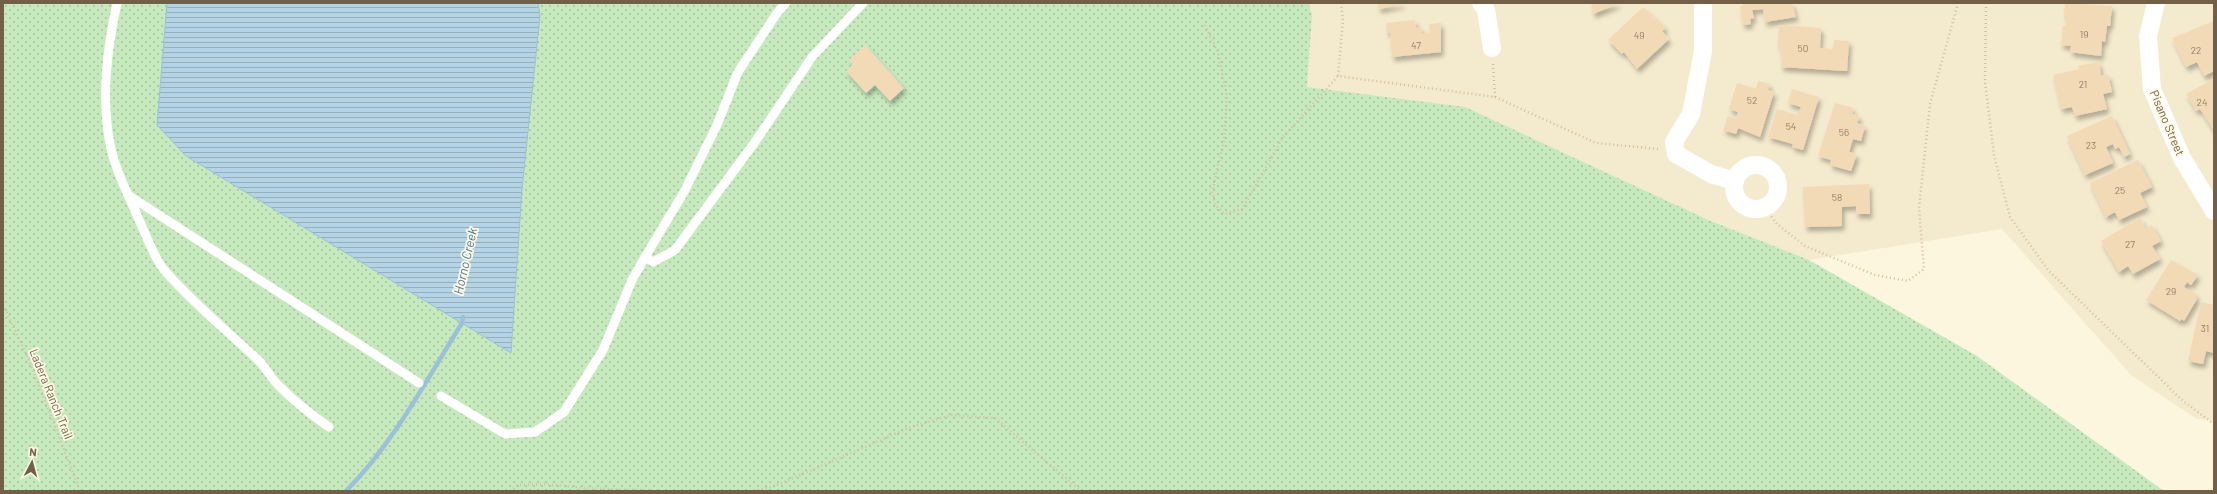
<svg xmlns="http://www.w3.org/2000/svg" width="2217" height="494" viewBox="0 0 2217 494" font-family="Barlow,sans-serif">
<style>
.residential{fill:#f4eacd}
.grass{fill:url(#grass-dots)}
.water{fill:url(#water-rules);stroke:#9ac1d7}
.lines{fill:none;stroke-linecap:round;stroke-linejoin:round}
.stream{stroke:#9ac1d7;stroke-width:4.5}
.building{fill:#f2dab6;filter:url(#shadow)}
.path{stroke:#d6bd9a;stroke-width:2.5;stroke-dasharray:1 3;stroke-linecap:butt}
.lane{stroke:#fff;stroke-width:9}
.street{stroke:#fff;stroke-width:18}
.labels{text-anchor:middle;stroke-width:3.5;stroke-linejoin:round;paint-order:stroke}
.number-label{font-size:10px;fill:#927e63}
.street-label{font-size:12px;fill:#725f47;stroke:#fffae5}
.water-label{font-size:13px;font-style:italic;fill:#467894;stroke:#fffae5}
</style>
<defs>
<pattern id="grass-dots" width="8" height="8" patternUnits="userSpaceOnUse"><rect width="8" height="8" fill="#c7e9be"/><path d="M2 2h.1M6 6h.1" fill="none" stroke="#a6c09c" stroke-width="1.8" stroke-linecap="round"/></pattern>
<pattern id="water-rules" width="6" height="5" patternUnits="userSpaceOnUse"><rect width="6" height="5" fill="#b4d4e5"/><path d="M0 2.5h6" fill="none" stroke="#97afbb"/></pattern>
<filter id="shadow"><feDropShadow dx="2.5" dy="4.5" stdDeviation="2" flood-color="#0004"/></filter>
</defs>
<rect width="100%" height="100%" fill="#fcf6df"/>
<path class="residential" d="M1309,3H2214V420L2197,419L2131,375L2002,229L1809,260L1706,219L1307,87L1312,15Z"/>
<path class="grass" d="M3,3H1309L1312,15L1307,87L1465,107L1706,219L1809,260L1977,356L2164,491H3Z"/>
<path class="water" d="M167,3H538L540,16L522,189L511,353L186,156L157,125Z"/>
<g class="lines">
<path class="stream" d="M346,491C393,444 427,379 462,323L463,317"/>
</g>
<path class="building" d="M1377,3H1403V4L1379,9Z
M1591,3H1620L1593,14Z
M1742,3H1792L1796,17L1765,22L1763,9L1752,10L1754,18L1750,19L1751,24L1743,25L1740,6H1743Z
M2065,3L2112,6L2110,26H2107L2105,42L2102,41L2101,56L2070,52L2071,46L2061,45L2063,26H2066L2067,16H2064Z
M1643,7L1666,28L1662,31L1669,39L1637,69L1624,52L1622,54L1608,40Z
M1415,20L1416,28L1421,27L1422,33H1430L1429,24L1441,23V52L1392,57L1390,32L1387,33L1386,23Z
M2214,21V71L2204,76L2197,62L2186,67L2172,38Z
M1779,25L1821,28L1820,48L1833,49L1834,40L1849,41L1847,71L1781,67L1782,53H1780L1781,46H1778Z
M865,45L904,88L890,101L875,85L866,93L846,71L853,64L849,60Z
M2099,62L2101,76L2108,74L2112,92L2103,94L2107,109L2075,116L2072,107L2061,109L2053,75L2079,69L2078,66Z
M2214,79V131L2200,109L2196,111L2186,94Z
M1758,81L1770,84L1768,90L1774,92L1760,137L1738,128L1736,134L1723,130L1728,116L1736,119L1738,112L1729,109L1737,83L1756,89Z
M1792,89L1819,97L1803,150L1792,147L1793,144L1768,137L1777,109L1798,115L1801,107L1788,103Z
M1835,103L1853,108L1852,114L1860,116L1857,123L1865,126L1861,141L1853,139L1849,152L1857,154L1851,171L1830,165L1831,160L1818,156Z
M2112,116L2130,154L2124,157L2119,147L2115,149L2113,144L2106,147L2113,163L2085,175L2067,136Z
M2138,160L2152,187L2140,193L2147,207L2119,220L2115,212L2106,217L2090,183Z
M1869,184L1870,214H1856V206L1842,207V226L1805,227L1803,187Z
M2140,218L2146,229L2152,225L2161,241L2152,246L2160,259L2133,274L2128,266L2119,272L2101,241Z
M2171,260L2198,275L2191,285L2187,282L2184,287L2197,295L2196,298L2197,299L2184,321L2182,319L2180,321L2146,300Z
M2201,302L2214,305V353L2206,351L2203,364L2188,361Z"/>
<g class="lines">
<path class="path" d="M1341,3L1343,20L1338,76L1495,97L1596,143L1658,149
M1986,3L1985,82L1994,155L2010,217L2049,271L2183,401L2214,424
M1205,25L1218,53L1227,96L1224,141L1212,192L1216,206L1225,214L1242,209L1284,136L1338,76
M1493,64L1495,97
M1764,207L1777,224L1805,246L1875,275L1908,281L1924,269L1919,208L1930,104L1958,3
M3,305L30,363L80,491
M510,491L518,485L544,484L584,488L661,491
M754,491L775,486L911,427L951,415L995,418L1081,491"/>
<path class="lane" d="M117,3C107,49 101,97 110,144C115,170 129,196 139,220C147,236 153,257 165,271C193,303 226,330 257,359C265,366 270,377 278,385C294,401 310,414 329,427
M128,195L419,383
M645,257L684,192L717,125L738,72L777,13L786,3
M441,396L505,434L535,432L564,412L603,350L632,280L645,257L653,262L675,250L755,142L812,57L863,3"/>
<path class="street" d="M1481,3L1486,10L1492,48
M1703,3V51L1691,114L1674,142L1676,154L1711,174L1735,181
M2156,3L2148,36L2152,89L2182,158L2214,211
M1734 187a22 22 0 1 1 44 0a22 22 0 1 1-44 0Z"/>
</g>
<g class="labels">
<g class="number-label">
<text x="2084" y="38">19</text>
<text x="1639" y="39">49</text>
<text x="1416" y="49">47</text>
<text x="1803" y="52">50</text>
<text x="2196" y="54">22</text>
<text x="2083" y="88">21</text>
<text x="1752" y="104">52</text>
<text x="2202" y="106">24</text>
<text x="1791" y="130">54</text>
<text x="1844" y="136">56</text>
<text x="2091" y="149">23</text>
<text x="2120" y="194">25</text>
<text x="1837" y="201">58</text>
<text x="2130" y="248">27</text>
<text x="2171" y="295">29</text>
<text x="2205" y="332">31</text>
</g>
<g class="street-label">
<text transform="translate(2167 123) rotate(67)" y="4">Pisano Street</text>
<text transform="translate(51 394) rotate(68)" y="4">Ladera Ranch Trail</text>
</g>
<g class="water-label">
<text transform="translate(465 261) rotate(-77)" y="5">Horno Creek</text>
</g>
</g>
<rect width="2217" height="494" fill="none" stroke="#725f47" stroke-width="8"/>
<g transform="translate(32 462) rotate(6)" stroke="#fffae5" stroke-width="3" paint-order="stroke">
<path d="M0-3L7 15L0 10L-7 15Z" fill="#725f47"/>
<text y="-6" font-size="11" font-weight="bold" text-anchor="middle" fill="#725f47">N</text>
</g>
</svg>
